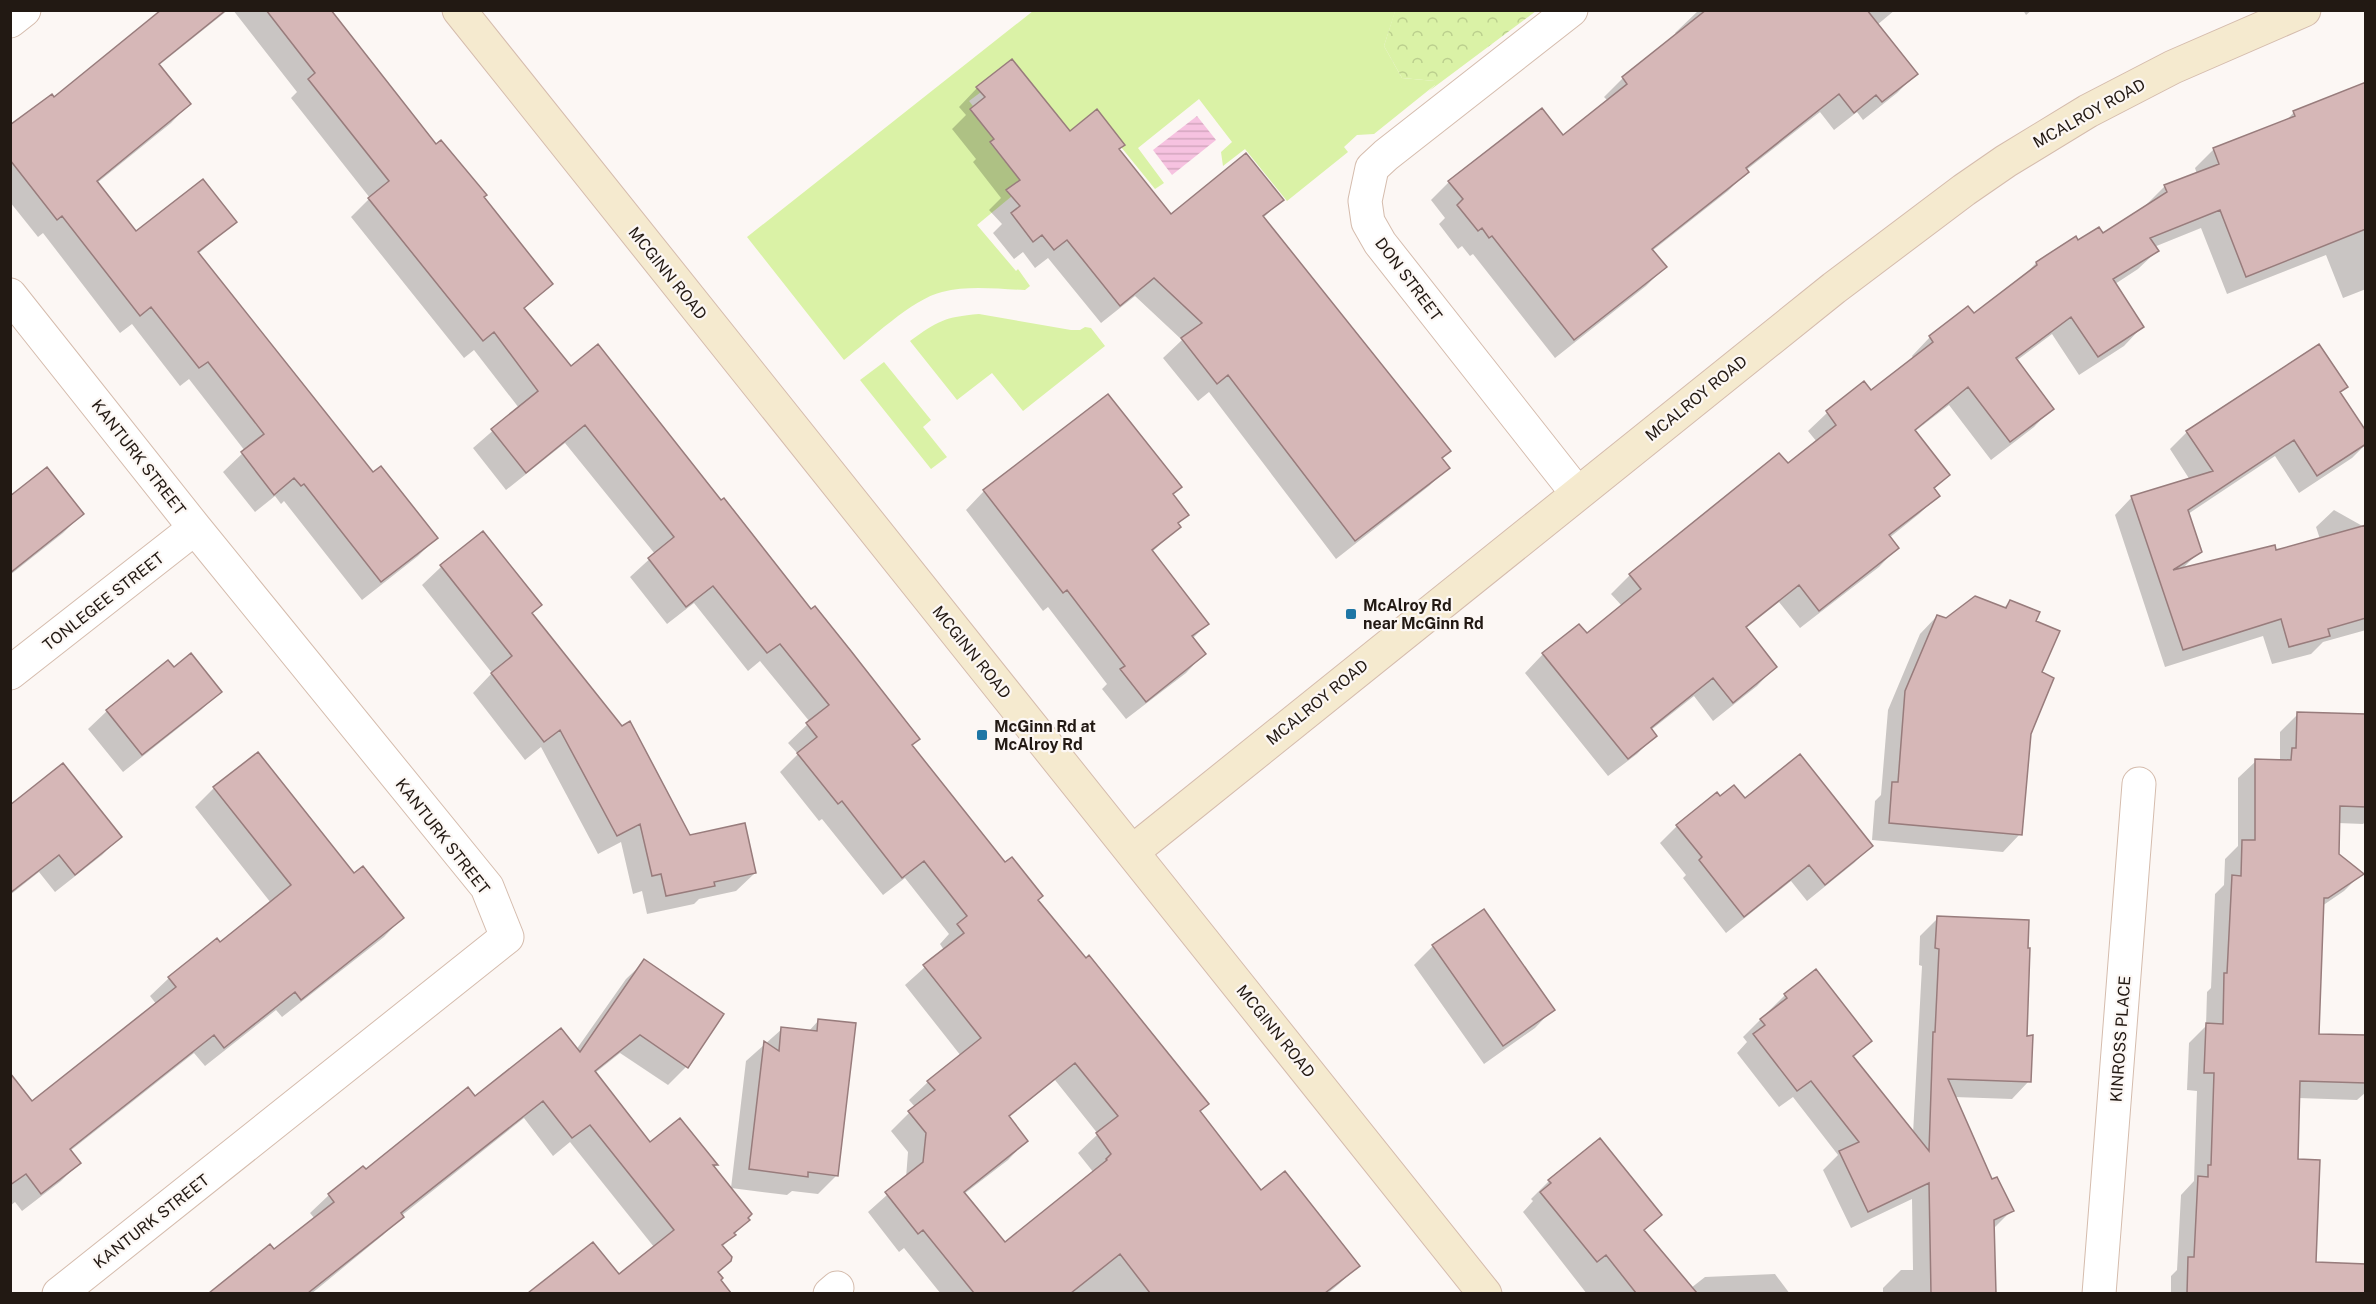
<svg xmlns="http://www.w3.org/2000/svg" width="2376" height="1304" viewBox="0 0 2376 1304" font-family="'Public Sans',sans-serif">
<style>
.green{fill:#daf2a6}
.forest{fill:url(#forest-crowns)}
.water{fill:url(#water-rules)}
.shadow{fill:#0003;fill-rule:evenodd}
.building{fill:#d6b7b7;stroke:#987c7c;stroke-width:1.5;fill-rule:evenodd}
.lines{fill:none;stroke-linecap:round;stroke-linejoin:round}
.street-casing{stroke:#d5bcad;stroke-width:35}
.secondary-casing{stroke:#d5bcad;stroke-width:35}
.street{stroke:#fff;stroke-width:33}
.secondary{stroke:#f5eacf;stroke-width:33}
.poi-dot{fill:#1e76a5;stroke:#fcf7f4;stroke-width:2}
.labels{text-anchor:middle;stroke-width:4.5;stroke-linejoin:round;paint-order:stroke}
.street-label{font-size:16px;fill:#221913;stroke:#fcf7f4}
.poi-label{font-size:16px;font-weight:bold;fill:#221913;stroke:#fcf7f4;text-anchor:start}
</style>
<defs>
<pattern id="forest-crowns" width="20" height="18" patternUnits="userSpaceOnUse" patternTransform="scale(1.5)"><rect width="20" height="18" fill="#daf2a6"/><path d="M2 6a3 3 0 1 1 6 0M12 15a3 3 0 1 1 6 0" fill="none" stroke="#bbcf8e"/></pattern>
<pattern id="water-rules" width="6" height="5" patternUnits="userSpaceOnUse" patternTransform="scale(1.5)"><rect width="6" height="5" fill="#f6c2e0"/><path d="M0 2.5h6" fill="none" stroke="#d3a6bf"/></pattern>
</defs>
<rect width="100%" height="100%" fill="#fcf7f4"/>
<path class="green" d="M1033,11H1398L1395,12L1384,46L1402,78L1435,81V85L1374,134L1357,135L1344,147L1348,152L1287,201L1245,149L1223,166L1221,152L1232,142L1199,99L1138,148L1164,183L1155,189L1121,147L1097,110L1070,131L1012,59L976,87L981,92L969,101L973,106L970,109L994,139L990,143L1020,180L1007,190L1012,196L977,225L1016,271L1018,269L1030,286L1025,290C997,289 969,285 942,292C912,299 870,340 844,360L747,237Z
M979,314L1071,330H1080L1085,327L1091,328L1105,346L1023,411L992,373L957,400L910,341C938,321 944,317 979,314Z
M884,362L931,420L923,427L947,457L931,469L860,380Z"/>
<path class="forest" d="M1395,11L1398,10L1536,11L1429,91L1435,85V81L1402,78L1384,46Z"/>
<path class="water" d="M1197,116L1216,140L1172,175L1153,150Z"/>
<path class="shadow" d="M165,10H228L158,66L189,104L171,123L97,183L136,233L235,222L198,254L372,475L436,538L418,556L362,600L284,501L281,504L275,496L255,512L223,472L245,451L189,379L180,386L132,324L120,333L43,233L38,237L10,202V127L54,99Z
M233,10H329L435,146L483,197L551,284L523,310L571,368L911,746L1036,900L1261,1192L1358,1266L1339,1284L1327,1294H941L904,1248L899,1252L868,1212L906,1178L908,1152L891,1131L915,1107L909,1100L928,1082L961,1056L905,985L944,950L940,944L949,934L905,878L883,895L822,819L819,821L780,772L798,754L788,743L810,722L760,661L748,671L694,603L667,624L630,577L655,554L565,443L506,490L473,448L519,408L474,350L464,358L351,217L370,198L291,98L297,92ZM1055,1080L1098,1134L1078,1153L1094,1173L1005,1244L964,1194L1008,1160L1026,1141L1008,1118Z
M1699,10H1895L1877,25L1916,74L1897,93L1863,120L1857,112L1834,130L1820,112L1745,171L1747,172L1728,191L1652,251L1665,267L1646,286L1555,358L1473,254L1470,256L1462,246L1458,249L1439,224L1445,218L1431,200L1449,182L1563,137L1608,101L1604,97L1623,78L1677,35L1675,33Z
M2023,10H2032L2026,15Z
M1012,61L1070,133L1118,149L1170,216L1282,200L1263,218L1448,468L1429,486L1336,559L1209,392L1198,401L1163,358L1182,340L1135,296L1101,323L1048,258L1035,268L1023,252L1014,259L993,233L1002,224L989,210L1001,198L973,162L976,159L952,129L966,115L959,107L977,88Z
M2366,84V289L2343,298L2326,255L2227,294L2201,228L2154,247L2157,251L2138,269L2115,284L2142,327L2124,346L2079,375L2052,334L2016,361L2052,408L2034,427L1991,460L1949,405L1914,432L1948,475L1933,490L1938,496L1919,514L1889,538L1897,548L1879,567L1800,628L1779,602L1745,629L1775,667L1757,686L1713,721L1694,696L1651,730L1655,736L1637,754L1608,776L1525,673L1543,654L1579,626L1587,635L1622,606L1611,594L1630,575L1788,465L1817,442L1808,431L1827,413L1864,383L1871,392L1914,359L1912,356L1930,337L1974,315L2022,278L2036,263L2078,242L2102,235L2147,207L2146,205L2165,186L2197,174L2195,168L2214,149L2286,121L2294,112Z
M2346,387L2339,394L2366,433V444L2352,458L2299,493L2275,456L2188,514L2200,551L2181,570L2275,552L2320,539L2316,527L2334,510L2366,528V630L2323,642L2311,654L2272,664L2263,636L2165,667L2115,515L2132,497L2190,480L2170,449L2187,432Z
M1180,487L1172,495L1187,515L1177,524L1179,527L1152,552L1207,624L1192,639L1204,654L1186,673L1126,719L1102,689L1107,684L1048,607L1043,611L966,510L984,491Z
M10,498L82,514L63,533L10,575Z
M483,533L531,614L689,837L755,873L736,891L699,899L694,904L647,914L642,891L633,894L621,842L598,854L541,747L525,760L473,693L492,673L422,585L441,567Z
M2010,601L2034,622L2040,673L2029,734L2020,834L2003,852L1872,840L1875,801L1881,795L1888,710L1920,634L1937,616L1946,620L2003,609Z
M174,669L220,691L201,710L123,772L88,729L107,711Z
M2298,714L2366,722V821L2363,824L2338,823V855L2361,874L2344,891L2322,906L2317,1035L2366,1037V1092L2357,1100L2298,1098L2297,1160L2314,1264H2331L2330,1294H2171V1276L2177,1270L2181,1195L2194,1181L2197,1091L2187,1090L2189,1043L2206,1026L2207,992L2211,988L2215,894L2224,885L2225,859L2238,846V778L2256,761H2280V732Z
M257,754L354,875L402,918L384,937L282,1017L276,1010L205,1066L194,1053L70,1151L79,1163L61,1181L22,1211L15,1202L10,1206V1088L32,1103L157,1005L150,996L169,978L220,944L271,903L195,807L214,788Z
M1720,798L1744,800L1871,846L1854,863L1807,901L1791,881L1726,933L1683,878L1686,875L1660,843L1677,826Z
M10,808L120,837L102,855L55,892L39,872L10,895Z
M1938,918L2025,1037L2029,1081L2012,1099L1954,1097L1992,1181L2012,1210L1993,1229L1995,1294H1883V1288L1901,1270H1913L1912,1199L1851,1228L1823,1170L1838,1155L1793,1097L1779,1107L1737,1053L1747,1042L1743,1037L1785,995L1870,1041L1852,1059L1913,1134L1922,966L1919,965L1920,936Z
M1433,946L1553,1009L1535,1028L1484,1064L1414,965Z
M645,961L686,1067L668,1085L620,1053L595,1073L650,1144L680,1120L716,1165L714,1168L748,1220L722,1247L730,1261L717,1273L721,1283L710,1294H530L593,1244L618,1276L654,1247L570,1142L553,1156L524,1118L401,1216L383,1235L311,1294H213L219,1287L274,1251L315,1219L310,1213L329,1195L474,1098L576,1050L626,979Z
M819,1020L837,1175L818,1194L792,1191L787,1195L731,1188L746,1061L782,1029L808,1032Z
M1549,1181L1660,1214L1644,1231L1691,1288L1705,1277L1775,1274L1790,1294H1587L1523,1212L1533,1201L1531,1199Z"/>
<path class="building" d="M161,10H226L159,64L191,104L97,181L136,231L203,179L237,222L198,252L373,472L381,466L438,538L381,582L304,484L301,486L294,478L274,495L241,452L264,434L208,362L199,368L151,307L140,316L62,216L57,220L10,160V125L52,94L54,97Z
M266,10H331L436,144L441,140L487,195L484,197L553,284L524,308L571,366L598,344L721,500L724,498L811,609L815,606L851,651L920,739L912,745L1005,862L1012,857L1043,896L1038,900L1086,958L1089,955L1209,1104L1200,1111L1261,1190L1285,1171L1360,1266L1325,1293H1150L1120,1254L1071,1293H974L923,1230L918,1234L885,1192L923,1162L926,1133L908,1111L935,1090L927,1081L981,1038L923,965L964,933L957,924L967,916L924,861L902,878L842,801L838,804L797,753L817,737L806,723L829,705L780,644L767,653L713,586L686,607L648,558L674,537L585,425L526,473L491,429L538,391L494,332L483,341L368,198L389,181L308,79L315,73ZM1075,1063L1118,1116L1096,1133L1111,1154L1106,1159L1107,1160L1005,1242L964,1192L1028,1141L1009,1116Z
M1706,10H1867L1918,74L1882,102L1876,95L1854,113L1839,94L1746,168L1749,172L1652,249L1667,267L1574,340L1492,236L1489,238L1482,228L1478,231L1457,205L1463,199L1448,181L1542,108L1563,135L1627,84L1622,77Z
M1012,59L1070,131L1097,109L1125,145L1119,149L1171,214L1246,153L1284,200L1263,216L1451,451L1442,458L1450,468L1355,541L1228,375L1217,384L1181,338L1202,323L1154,278L1120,306L1067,240L1054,250L1042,235L1033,242L1011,213L1020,206L1006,190L1020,180L990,142L994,139L970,109L985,97L976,87Z
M2366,82V229L2246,277L2220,210L2150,238L2159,251L2113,279L2144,327L2098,357L2071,317L2016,358L2054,409L2010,442L1968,387L1915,430L1950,475L1934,488L1940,496L1889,535L1899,548L1819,611L1799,585L1746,627L1777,667L1733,703L1713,678L1651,728L1657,736L1628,759L1542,653L1579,624L1587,633L1641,589L1629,574L1779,453L1788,463L1836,425L1826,411L1864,381L1871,390L1933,342L1929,336L1968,306L1974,313L2037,265L2036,262L2076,236L2078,240L2099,227L2103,233L2167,192L2164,185L2219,164L2213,148L2295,116L2293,111Z
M2319,344L2348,387L2340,392L2366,431V444L2317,476L2294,440L2188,510L2202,552L2173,570L2275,545L2276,550L2366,525V618L2328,629L2330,636L2289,647L2281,619L2183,650L2131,496L2213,471L2186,431Z
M1108,394L1182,487L1173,494L1189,515L1178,523L1181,527L1152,550L1209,624L1192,636L1206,654L1146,702L1120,669L1125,666L1067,590L1063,593L983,490Z
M47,467L84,514L10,573V496Z
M483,531L542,605L532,613L622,726L630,721L690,835L745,823L756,873L714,882L715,886L666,896L661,874L652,876L640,824L617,836L560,730L544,742L491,673L512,656L440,565Z
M1975,596L2006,608L2010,600L2040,612L2036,621L2060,631L2042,672L2054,678L2031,734L2022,835L1889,823L1892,782H1898L1905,691L1937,615L1946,618Z
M191,653L222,692L142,755L106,710L168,660L174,667Z
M2297,712L2366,714V807L2340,806L2339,854L2364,874L2328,898H2324L2319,1034L2366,1035V1083L2300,1081L2298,1159L2320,1160L2316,1262L2366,1264V1293H2187L2188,1257H2194L2198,1176L2208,1177V1165H2211L2214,1073H2204L2206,1023L2223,1024L2224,973H2227L2232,875L2241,876L2242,840H2255V759L2291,760L2292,748H2296Z
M258,752L354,873L363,866L404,918L301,1000L295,992L224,1048L214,1035L70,1149L81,1163L41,1194L26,1174L10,1185V1073L32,1101L176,987L168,977L217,938L220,942L291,885L213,787Z
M1800,754L1873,846L1825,885L1809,865L1744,917L1699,860L1702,857L1676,825L1717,792L1720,796L1734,785L1745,798Z
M63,763L122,837L75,875L59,855L10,893V805Z
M1484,909L1555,1010L1503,1046L1432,945Z
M1937,916L2029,920L2028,948H2030L2027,1036L2033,1035L2031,1082L1948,1079L1992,1179L1997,1177L2014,1211L1994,1220L1996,1293H1931L1929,1183L1868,1212L1839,1151L1859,1142L1811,1081L1797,1091L1753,1034L1765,1025L1760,1019L1787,998L1784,994L1816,969L1872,1041L1853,1056L1929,1151L1933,1032H1935L1939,949L1935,948Z
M644,959L724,1014L688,1068L640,1035L595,1071L650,1142L680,1118L718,1165H713L752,1214L748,1218L750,1220L734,1233L736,1235L722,1245L732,1257L731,1261L718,1272L723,1278L721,1280L731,1293H528L593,1242L619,1274L674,1230L590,1125L572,1138L543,1101L401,1213L404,1217L308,1293H209L270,1244L274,1249L334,1202L328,1194L363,1166L366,1169L468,1087L475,1096L561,1028L580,1052Z
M818,1019L856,1023L838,1176L808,1172V1177L749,1169L764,1041L779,1051L781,1027L817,1031Z
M1600,1138L1662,1215L1644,1230L1697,1293H1636L1606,1255L1597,1262L1540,1192L1551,1183L1548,1180Z"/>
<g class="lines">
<defs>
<path id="street" d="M1571,10L1386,155L1372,168L1365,201L1368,222L1380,243L1577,493
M10,21L24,10
M10,295L195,528L487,887L507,937L59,1294
M10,673L195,528
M830,1294L837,1288
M2099,1294L2139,784"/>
<path id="secondary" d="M459,10L1485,1294
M1132,852L1834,288L1964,190L2006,161L2088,111L2173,67L2304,10"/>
</defs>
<use href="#street" class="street-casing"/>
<use href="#secondary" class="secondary-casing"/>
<use href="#street" class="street"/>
<use href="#secondary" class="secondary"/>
</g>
<g class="poi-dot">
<rect x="1345" y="608" width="12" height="12" rx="3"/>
<rect x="976" y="729" width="12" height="12" rx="3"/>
</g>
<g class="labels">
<g class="street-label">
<text transform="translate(2089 113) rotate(-29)" y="6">MCALROY ROAD</text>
<text transform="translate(668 273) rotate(51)" y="6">MCGINN ROAD</text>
<text transform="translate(1409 279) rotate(53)" y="6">DON STREET</text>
<text transform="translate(1696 398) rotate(-39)" y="6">MCALROY ROAD</text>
<text transform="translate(139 457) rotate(52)" y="6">KANTURK STREET</text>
<text transform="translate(103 601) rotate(-38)" y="6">TONLEGEE STREET</text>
<text transform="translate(972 652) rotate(51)" y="6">MCGINN ROAD</text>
<text transform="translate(1317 702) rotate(-39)" y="6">MCALROY ROAD</text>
<text transform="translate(443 836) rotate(52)" y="6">KANTURK STREET</text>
<text transform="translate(1276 1031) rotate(51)" y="6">MCGINN ROAD</text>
<text transform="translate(2120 1039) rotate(-86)" y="6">KINROSS PLACE</text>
<text transform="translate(151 1221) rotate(-38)" y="6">KANTURK STREET</text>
</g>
<g class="poi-label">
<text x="1363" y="611">McAlroy Rd<tspan x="1363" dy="18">near McGinn Rd</tspan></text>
<text x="994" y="732">McGinn Rd at<tspan x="994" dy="18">McAlroy Rd</tspan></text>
</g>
</g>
<rect width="2376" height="1304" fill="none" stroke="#221913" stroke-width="24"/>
</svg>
